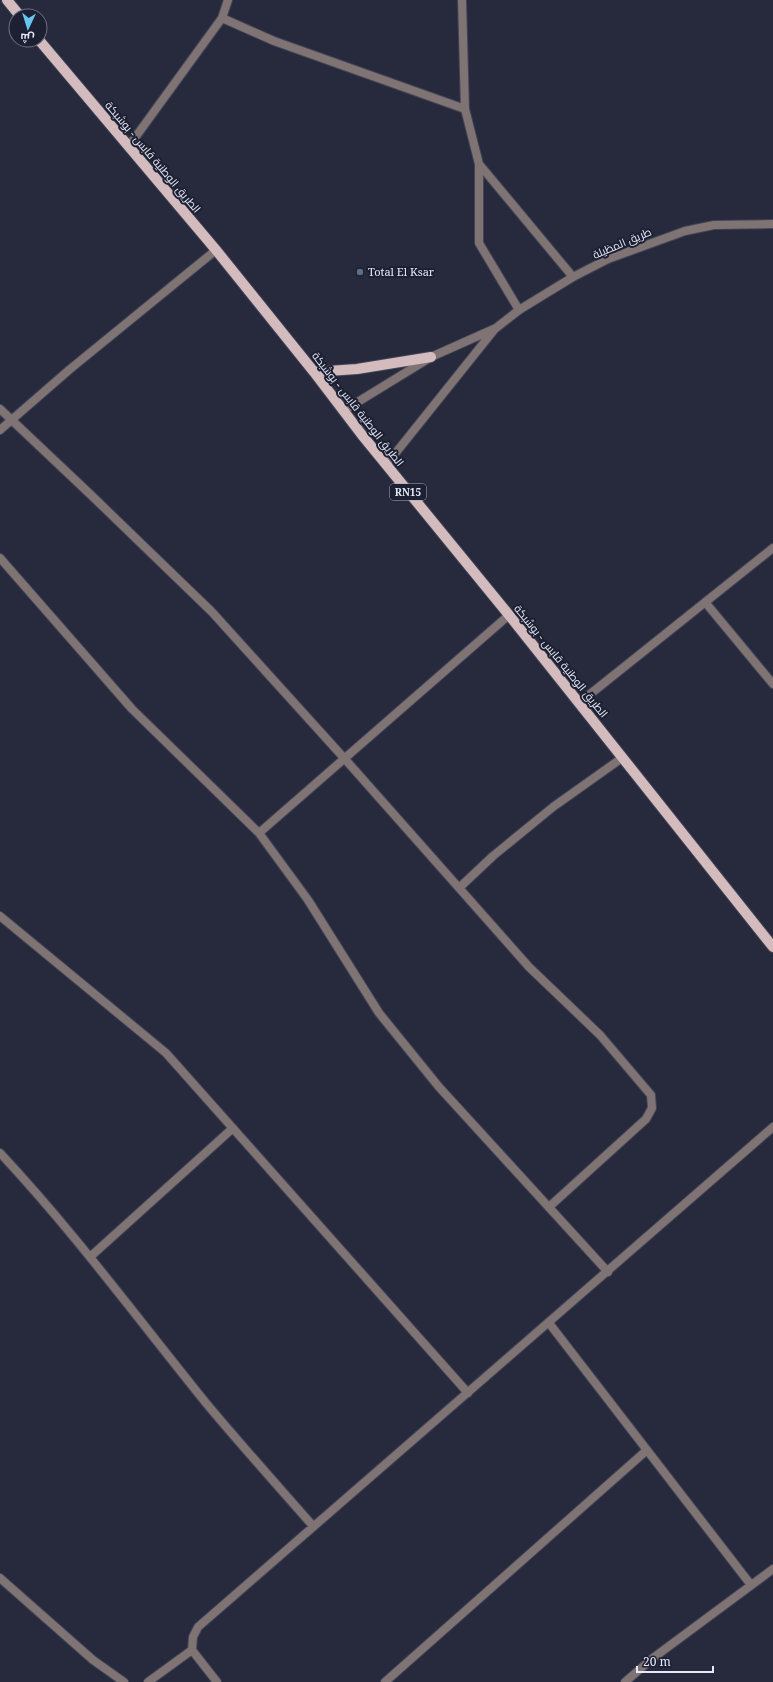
<svg xmlns="http://www.w3.org/2000/svg" width="773" height="1682" viewBox="0 0 773 1682" font-family="'Noto Serif',Cairo,serif">
<style>
.lines{fill:none;stroke-linecap:round;stroke-linejoin:round}
.minor-casing{stroke:#414556;stroke-width:10}
.tertiary-casing{stroke:#414556;stroke-width:10}
.primary-casing{stroke:#414556;stroke-width:12}
.minor{stroke:#7f7374;stroke-width:8}
.tertiary{stroke:#7f7374;stroke-width:8}
.primary{stroke:#d4bbbe;stroke-width:10}
.service-dot{fill:#5c6f8a;stroke:#1c2032;stroke-width:1.5}
.labels{text-anchor:middle;stroke-width:4;stroke-linejoin:round;paint-order:stroke}
.shield{fill:#1c2032;stroke:#a9adbb;stroke-width:1}
.shield-label{font-size:10px;font-weight:bold;fill:#e6e9f6}
.street-label{font-size:11px;fill:#e6e9f6;stroke:#1c2032}
.poi-label{font-size:11px;fill:#e6e9f6;stroke:#1c2032;text-anchor:start}
</style>
<rect width="100%" height="100%" fill="#262a3c"/>
<g class="lines">
<defs>
<path id="minor" d="M462,0L465,109L479,164V243L519,310
M222,18L274,41L465,109
M129,146L222,18L228,0
M479,164L573,277
M0,409L91,495L212,612L344,758L529,967L600,1035L651,1095L652,1108L646,1119L549,1207
M0,430L69,370L216,250
M0,558L132,709L259,833
M705,602L773,684
M509,615L259,833L308,900L379,1013L439,1087L608,1272
M579,703L773,548
M459,888L493,856L553,807L622,758
M0,916L166,1053L468,1393
M0,1153C74,1232 138,1319 206,1403C241,1445 277,1485 313,1526
M90,1257L233,1128
M549,1323L751,1585
M0,1578L93,1660L124,1682
M148,1682L192,1650
M217,1682L192,1650L193,1637L198,1627L773,1127
M385,1682L647,1450
M625,1682L653,1658L773,1569"/>
<path id="tertiary" d="M343,411L431,357L496,328L519,310L573,277L608,259L685,231L714,225L773,224
M386,465L494,330"/>
<path id="primary" d="M7,0L20,16
M39,40L216,250L314,372L362,435L509,615L773,947
M314,372L357,369L431,357"/>
</defs>
<use href="#minor" class="minor-casing"/>
<use href="#tertiary" class="tertiary-casing"/>
<use href="#primary" class="primary-casing"/>
<use href="#minor" class="minor"/>
<use href="#tertiary" class="tertiary"/>
<use href="#primary" class="primary"/>
</g>
<circle class="service-dot" cx="360" cy="272" r="4"/>
<g class="labels">
<rect class="shield" x="390" y="484" width="36" height="16" rx="3"/>
<g class="shield-label">
<text x="408" y="496">RN15</text>
</g>
<g class="street-label">
<text transform="translate(153 157) rotate(50)" y="4">الطريق الوطنية قابس - بوشبكة</text>
<text transform="translate(622 243) rotate(-23)" y="4">طريق المظيلة</text>
<text transform="translate(358 409) rotate(52)" y="4">الطريق الوطنية قابس - بوشبكة</text>
<text transform="translate(561 661) rotate(51)" y="4">الطريق الوطنية قابس - بوشبكة</text>
</g>
<g class="poi-label">
<text x="368" y="276">Total El Ksar</text>
</g>
</g>
<g transform="translate(28 28) rotate(184)"><circle r="19" fill="#1c2032" stroke="#6d7080"/>
<path d="M0-3L7 15L0 10L-7 15Z" fill="#68c4f0"/>
<text y="-6" font-size="11" font-weight="bold" text-anchor="middle" fill="#e6e9f6">ش</text>
</g>
<path d="M637 1666v6h76v-6" fill="none" stroke="#e6e9f6" stroke-width="2"/>
<text x="643" y="1666" font-size="12" fill="#e6e9f6" stroke="#1c2032" stroke-width="3" paint-order="stroke">20 m</text>
</svg>
